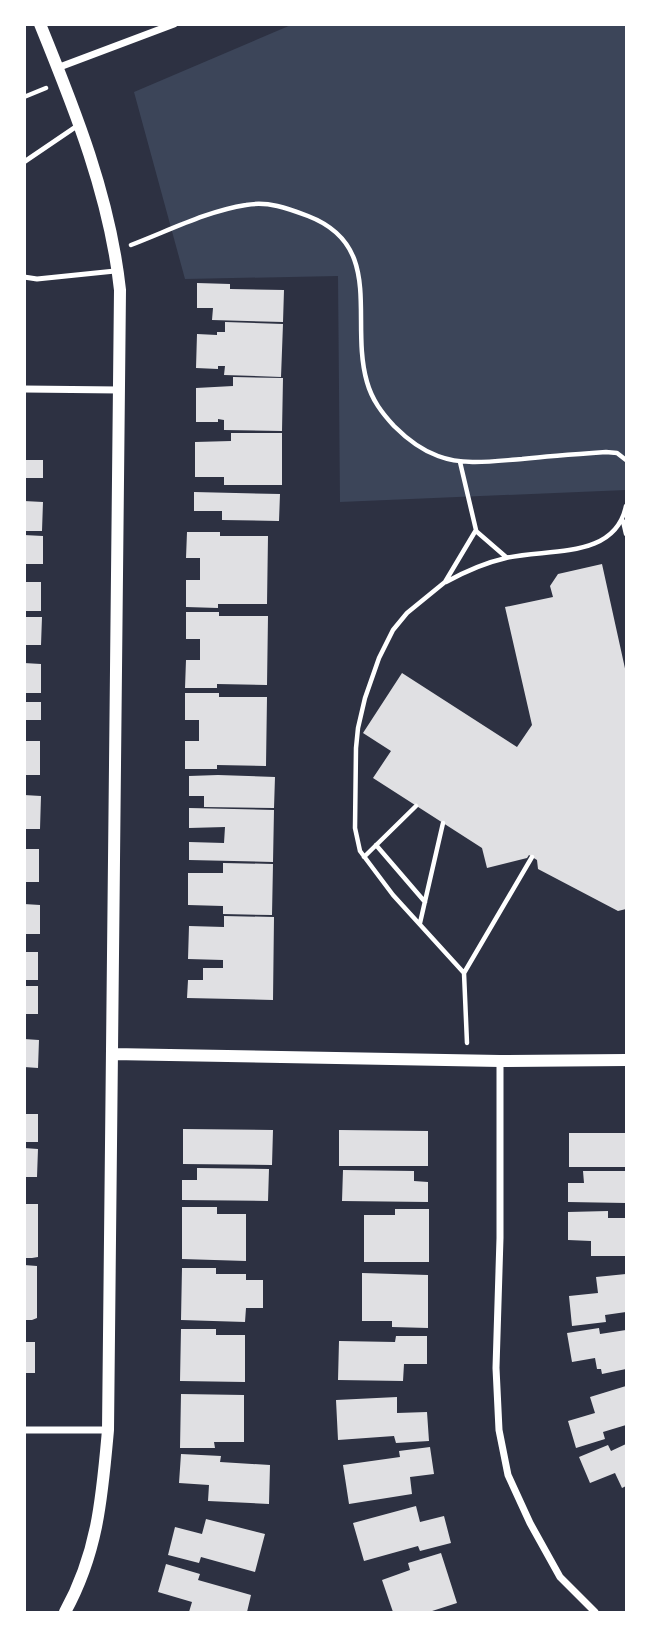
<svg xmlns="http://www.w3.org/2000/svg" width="651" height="1637" viewBox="0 0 651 1637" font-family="Karla,sans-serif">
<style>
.green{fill:#3c4559}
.building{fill:#e0e0e3}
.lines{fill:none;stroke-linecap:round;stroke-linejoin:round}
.path{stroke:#fff;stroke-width:4.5}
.service{stroke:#fff;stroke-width:5}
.minor{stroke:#fff;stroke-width:7}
.tertiary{stroke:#fff;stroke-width:12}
</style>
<rect width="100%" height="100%" fill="#2d3142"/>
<path class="green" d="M291,25H626V490L340,502L338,276L185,279L134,92Z"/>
<path class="building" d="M197,283L230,284V289L284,290L283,322L212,320L213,308H197Z
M225,322L283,324L281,377L224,375L225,366H218V369L196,368L197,334L217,335V332H225Z
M233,377L283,378L282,431L224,430V420L218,419V422H196V388L233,386Z
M231,433H282V485H224V477H195V442L231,441Z
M24,460H43V478H24Z
M194,492L280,494L279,521L222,520V511H194Z
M24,501L43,502L42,531H24Z
M187,532H220V536H268L267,604H218V608L186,607V580H200V558H186Z
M24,535L43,536V564H24Z
M602,564L626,673V909L618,911L538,869L537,860L529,855L527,858L487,868L482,848L373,778L391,751L363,733L402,673L517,747L532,725L505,607L553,597L550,586L558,574Z
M24,582H41V611H24Z
M186,612H219V616H268L267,685L217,684V688H185L186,660H200V639H186Z
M24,617H42L41,645H24Z
M24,663L41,664V693H24Z
M185,693H219V697H267L266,766L217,765V769H185V741H199V720H185Z
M24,702H41V720H24Z
M24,741H40V775H24Z
M218,775L275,777L274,808L204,807V796H189V776Z
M24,795L41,796L40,829H24Z
M189,808L274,810L273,862L189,860V842L224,843L225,827L189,828Z
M24,849H39V882H24Z
M223,863L273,864L272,915L223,914V906L188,905V873H223Z
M24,904L40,905V934H24Z
M224,916L274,917L273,1000L187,998L188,980H203V968H223V960L188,959L189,926L224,927Z
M24,952H38V980H24Z
M24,986H38V1014H24Z
M24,1039L39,1040L38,1068L24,1067Z
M24,1114H38V1142H24Z
M183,1129L273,1130L272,1165L183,1164Z
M339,1130L428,1131V1166H339Z
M569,1133H626V1167H569Z
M24,1148L38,1149L37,1177H24Z
M197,1168L269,1169L268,1201L182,1200V1180H197Z
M343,1170L414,1171V1181L428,1182V1202L342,1201Z
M583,1171H626V1203L568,1202V1183H584Z
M24,1204H38V1257L32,1258H24Z
M182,1207H217V1214H246V1261L182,1259Z
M395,1209H429V1262H364V1215H395Z
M608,1211V1218H626V1256H591V1241L568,1240V1212Z
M24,1265L37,1266V1318L32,1320H24Z
M182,1268H216V1274H246V1280H263V1308H246L245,1322L181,1320Z
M362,1273L428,1275V1328L392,1327V1321H362Z
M626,1274V1312L605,1315L606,1322L572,1326L569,1296L598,1293L596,1277Z
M599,1328L600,1334L626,1330V1369L602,1374L601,1369H597L595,1358L572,1362L567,1333Z
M181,1329H216V1335H245V1382L180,1381Z
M396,1336H427V1364H404L403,1381L338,1380L339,1341L395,1342Z
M24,1342H35V1373H24Z
M626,1386V1425L603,1432L605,1439L576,1448L568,1421L595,1413L590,1397Z
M181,1394L244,1395V1442H214L215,1448H180Z
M397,1397V1413L427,1412L429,1441L396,1443L394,1436L338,1440L336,1400Z
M626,1444V1486L622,1488L615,1473L590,1483L579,1457L608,1445L611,1451Z
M430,1447L434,1474L410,1477L412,1494L349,1504L343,1465L400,1457L399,1451Z
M181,1454L221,1456L220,1462L270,1465L269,1504L208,1501L209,1485L179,1483Z
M416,1506L420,1522L444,1516L451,1543L420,1551L418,1546L364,1561L353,1523Z
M206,1519L265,1534L255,1572L201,1557L199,1563L168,1555L175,1527L202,1534Z
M441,1553L457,1603L429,1612H393L382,1580L410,1570L408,1563Z
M166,1564L200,1574L198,1580L251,1595L247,1612H189L192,1602L158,1592Z"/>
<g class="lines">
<path class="path" d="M24,97L46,88
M131,245C168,231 207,211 246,205C268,201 287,208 308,216C386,246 349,320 367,382C372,400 382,413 394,426C407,439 421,450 438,456C464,466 494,461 522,459C550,456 578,454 606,452L617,453L626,460
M460,462L476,530L445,582L407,613L393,630L379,658L365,698L358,728L356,748L355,828L360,851L393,895L464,973L467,1043
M623,521L626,534
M476,531L506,557
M446,582C466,571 484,563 506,558C548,548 615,560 626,506
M376,845L425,902
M364,857L416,806
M420,923L443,823
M464,973L532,857"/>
<path class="service" d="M24,162L77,126
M24,277L37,279L115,271"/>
<path class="minor" d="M57,68L174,24
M24,389L119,390
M500,1061V1238L496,1368L499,1430L508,1475L530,1523L560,1577L595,1612
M24,1430H108"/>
<path class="tertiary" d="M40,24C75,110 110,197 120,290L108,1430C102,1497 98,1552 65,1612
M112,1054L500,1061L626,1060"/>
</g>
<rect width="651" height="1637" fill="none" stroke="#ffffff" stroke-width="52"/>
</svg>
